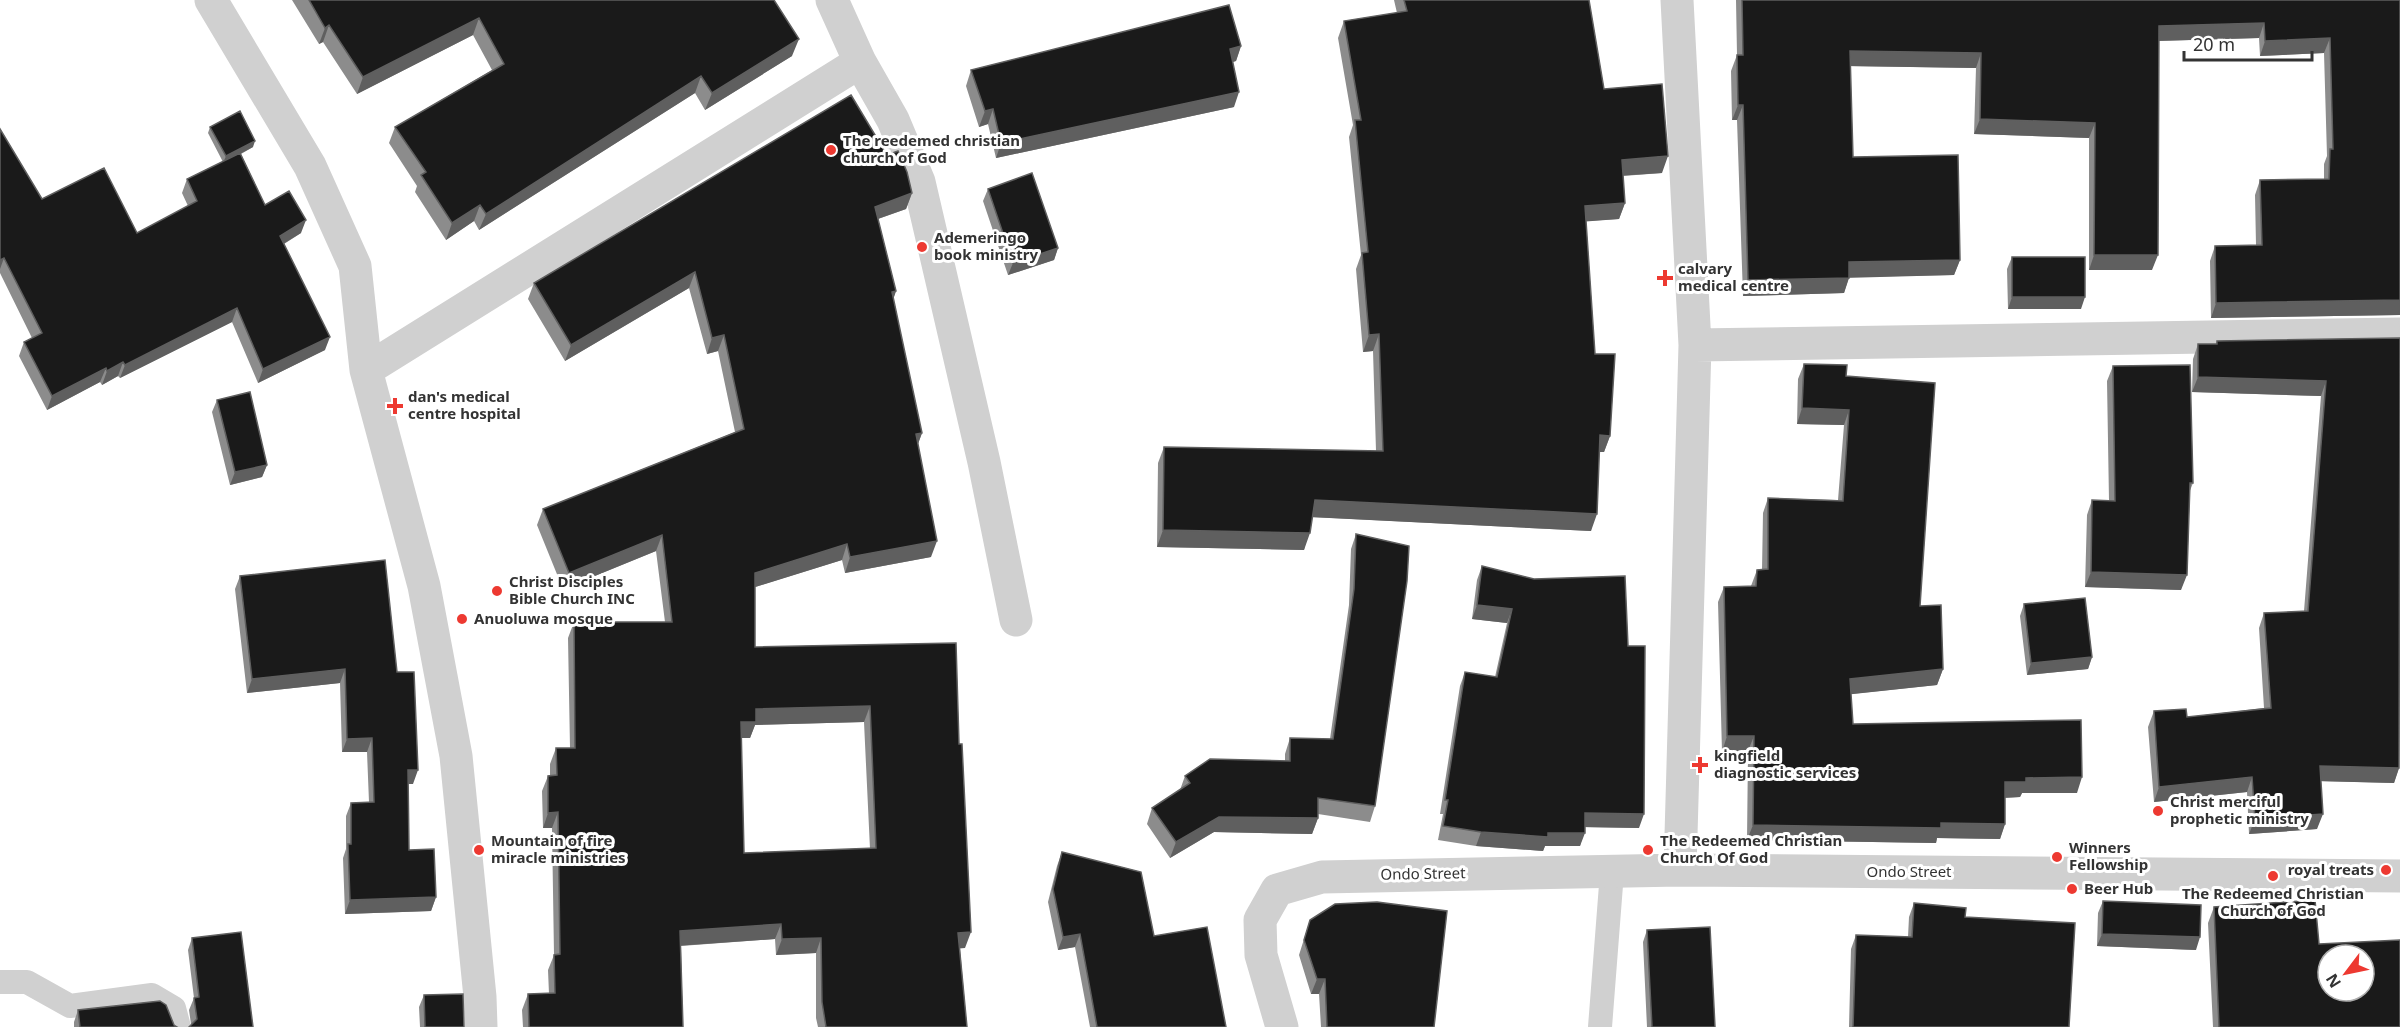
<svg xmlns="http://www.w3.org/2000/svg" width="2400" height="1027" viewBox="0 0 2400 1027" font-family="'Noto Sans',sans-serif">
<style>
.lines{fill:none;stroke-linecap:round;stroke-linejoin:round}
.lane{stroke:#d0d0d0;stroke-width:24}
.street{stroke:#d0d0d0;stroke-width:33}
.wall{fill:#8c8c8c;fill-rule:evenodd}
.shaded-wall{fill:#5f5f5f}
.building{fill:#1a1a1a;stroke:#5f5f5f;stroke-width:1.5;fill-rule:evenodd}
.poi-dot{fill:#ed3931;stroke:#fff;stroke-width:2}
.labels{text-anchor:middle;stroke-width:6;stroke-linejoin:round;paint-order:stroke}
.poi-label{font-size:15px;font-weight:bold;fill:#333;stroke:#fff;text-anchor:start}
.street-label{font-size:15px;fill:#333;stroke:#fff}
</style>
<rect width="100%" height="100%" fill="#fff"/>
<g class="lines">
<path class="lane" d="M0,982H27L70,1006L152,995L174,1008L179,1027
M1600,1027L1612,872"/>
<path class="street" d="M211,0L310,166L355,266L366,370L424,586L456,756L480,997L481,1027
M832,0L860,62L893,120L919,182L984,462L1016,620
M1677,0L1695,345L1680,870
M1695,345L2400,334
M366,370L860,62
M1282,1027L1261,955L1260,920L1277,890L1322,877L1680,870L2400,876"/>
</g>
<path class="wall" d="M292,0H774L792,56L705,110L695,93L479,230L474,221L446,240L415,192L417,186L389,143L395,127L492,70L473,35L357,94L323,42L319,44Z
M1394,0H1589L1604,89L1662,173L1623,176L1625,203L1619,219L1586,221L1595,354L1610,436L1604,452H1599L1591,531L1312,517L1304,550L1157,547L1158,463L1164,447L1376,451L1373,351L1363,352L1356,269L1361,255L1349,137L1353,125L1338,38L1344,21L1397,13Z
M1736,0H2400V315L2211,318L2210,261L2215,246L2256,245L2255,195L2260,180L2324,179V164L2327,156L2324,53L2260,56L2259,38L2159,41L2152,270H2089V138L1974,134L1976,68L1850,66L1853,157L1960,260L1954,275L1849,277L1844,293L1743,296L1737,120H1732L1731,71L1737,55Z
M1241,46L1236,61L1233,62L1234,107L996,158L988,124L979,127L966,86L971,70Z
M210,127L253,147L241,154L265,205L301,233L284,244L325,350L258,383L232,322L120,378L118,376L102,385L100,382L47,410L19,356L24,342L32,338L0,273V129L42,199L137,233L188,206L182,193L187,179L223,162L208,133Z
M887,155L912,193L906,209L878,219L896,291L893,299L922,433L918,444L931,557L845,573L842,560L755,587V647L956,643L965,948H960L967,1027H818L816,1018V953L776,955L775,939L681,946L683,1027H523L522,1010L528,994H549L548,970L554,955L552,828H543L542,791L548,776L550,775V764L556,748H570L568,638L574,622H665L656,551L563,589L537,525L543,509L735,432L718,351L707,354L689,288L565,361L528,299L534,283ZM864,722L870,849L744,853L741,738H750L755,725Z
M988,189L1058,248L1054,260L1008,275L983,201Z
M2012,257L2081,309H2008L2007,269Z
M2400,338L2399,768L2394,783L2321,781L2317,829L2249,834L2247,792L2154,802L2148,727L2154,711L2187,717L2264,708L2259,628L2264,613L2304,611L2321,396L2192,392L2193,359L2198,344H2216L2217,341Z
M1804,364L1846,376L1920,606L1943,669L1937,685L1851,694L1853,724L2077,793H2022L2020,797L2005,798V824L2000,839L1937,838L1936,843L1747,840L1748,751L1722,752L1718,602L1724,587L1751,586L1757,570H1762L1763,513L1768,498L1838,500L1844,425L1797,424L1798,379Z
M2113,366L2193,483L2189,493L2181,590L2085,587L2087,515L2092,500L2109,501L2107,381Z
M217,400L267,465L262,477L230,485L212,412Z
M1356,534L1375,806L1370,822L1318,814V818L1312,834L1214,832L1170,858L1147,824L1152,808L1180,790L1185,776L1285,761V754L1290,738L1330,739L1349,605L1351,549Z
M1482,566L1628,646L1639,828L1585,827L1580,846H1545L1543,851L1476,846L1438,840L1443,814H1440L1460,686L1465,672L1495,677L1507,623L1472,619L1477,580Z
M240,576L397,672L413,784H408L409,850L436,897L431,911L345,914L343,858L346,849V816L351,803L369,802L367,752H342L340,683L247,693L235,589Z
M2024,604L2092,657L2088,669L2027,675L2020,616Z
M1062,852L1154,936L1226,1027H1090L1075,947L1058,950L1048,902L1057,866Z
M2103,901L2196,950L2097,946L2098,913Z
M1914,903L1965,917L2069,1027H1849L1851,949L1856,935L1908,937L1909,917Z
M2214,907L2319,944L2400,1027H2213L2208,923Z
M1310,920L1434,1027H1321L1319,994H1311L1299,955Z
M1647,930L1715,1027H1647L1643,942Z
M192,938L253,1027L191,1024L189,1010L194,998L188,950Z
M424,995L464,1027H420L419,1007Z
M78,1010L174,1025L177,1027H74V1022Z"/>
<path class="shaded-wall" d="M479,18L473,35L357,94L363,77Z
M2264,23L2259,38L2154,41L2159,26Z
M329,25L323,42L319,44L325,28Z
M2330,38L2324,53L2260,56L2265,41Z
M799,39L792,56L705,110L712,93Z
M1241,46L1236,61L1224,64L1230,49Z
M1850,51L1981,53L1976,68L1844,66Z
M701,76L695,93L479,230L486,214Z
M1239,92L1234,107L996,158L1001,143Z
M1738,105H1743L1737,120H1732Z
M993,109L988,124L979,127L985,111Z
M1980,119L2095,123L2089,138L1974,134Z
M255,141L253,147L223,163L226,156Z
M1668,156L1662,173L1616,176L1622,160Z
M912,193L906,209L869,222L875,207Z
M1625,203L1619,219L1579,222L1585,206Z
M480,205L474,221L446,240L452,223Z
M306,220L301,233L275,249L280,236Z
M1058,248L1054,260L1008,275L1013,263Z
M2094,255H2158L2152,270H2089Z
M4,258L0,269V260Z
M1960,260L1954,275L1843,278L1849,262Z
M695,272L689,288L565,361L571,345Z
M1849,278L1844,293L1743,296L1748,280Z
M896,291L891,306L892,292Z
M2012,297H2085L2081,309H2008Z
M2400,300V315L2211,318L2216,303Z
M237,308L232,322L120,378L125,365Z
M1379,334L1373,351L1363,352L1369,335Z
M724,335L718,351L707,354L712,338Z
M330,337L325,350L258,383L263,369Z
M123,362L118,376L102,385L107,371Z
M106,368L100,382L47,410L52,396Z
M2198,377L2326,381L2321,396L2192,392Z
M1802,408L1849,410L1844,425L1797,424Z
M922,433L916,449V434Z
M1600,435L1610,436L1604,452H1594Z
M267,465L262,477L230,485L235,472Z
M1315,500L1597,514L1591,531L1309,517Z
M1163,530L1310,533L1304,550L1157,547Z
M662,535L656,551L563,589L569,573Z
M937,541L931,557L845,573L850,557Z
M847,544L842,560L749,589L755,573Z
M2091,572L2187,575L2181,590L2085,587Z
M1477,605L1512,609L1507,623L1472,619Z
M2092,657L2088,669L2027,675L2031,663Z
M345,669L340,683L247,693L252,679Z
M1943,669L1937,685L1844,695L1850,679Z
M870,706L864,722L755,725L750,738H735L741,722L756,709Z
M1727,736H1754L1748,751L1722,752Z
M372,738L367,752H342L347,739Z
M2320,766L2399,768L2394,783L2314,781Z
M408,770H418L413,784H403Z
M2082,777L2077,793H2022L2020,797L1999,798L2005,782L2026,778Z
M2252,777L2247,792L2154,802L2159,787Z
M558,812L552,828H543L548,813Z
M1585,813L1644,814L1639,828L1580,827Z
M2323,814L2317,829L2249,834L2255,819Z
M1219,817L1318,818L1312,834L1214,832L1170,858L1176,842Z
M1941,823L2005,824L2000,839L1937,838L1936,843L1747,840L1753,825Z
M1481,832L1548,833H1585L1580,846H1545L1543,851L1476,846Z
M436,897L431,911L345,914L350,900Z
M781,924L775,939L675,946L680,931Z
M971,932L965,948L953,949L958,933Z
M1080,934L1075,947L1058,950L1063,937Z
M2102,934L2200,937L2196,950L2097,946Z
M821,938L816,953L776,955L782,939Z
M1317,979H1325L1319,994H1311Z"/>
<path class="building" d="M309,0H774L799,39L712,93L701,76L486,214L480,205L452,223L421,175L426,172L395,127L504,64L479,18L363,77L329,25L325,28Z
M1404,0H1589L1604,89L1662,84L1668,156L1622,160L1625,203L1585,206L1595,354H1615L1610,436L1600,435L1597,514L1315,500L1310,533L1163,530L1164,447L1383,451L1379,334L1369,335L1362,253L1368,252L1355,120H1361L1344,21L1407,11Z
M1742,0H2400V300L2216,303L2215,246L2262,245L2260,180L2329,179L2330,149H2333L2330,38L2265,41L2264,23L2159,26L2158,255H2094L2095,123L1980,119L1981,53L1850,51L1853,157L1958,155L1960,260L1849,262V278L1748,280L1743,105H1738L1737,55H1743Z
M1229,5L1241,46L1230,49L1239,92L1001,143L993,109L985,111L971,70Z
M851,95L887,155L898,151L907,172L912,193L875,207L896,291L892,292L922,433L916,434L937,541L850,557L847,544L755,573V647L956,643L959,744H962L971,932L958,933L967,1027H826L822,1002L821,938L782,939L781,924L680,931L683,1027H529L528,994L555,993L554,955L560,954L558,812L548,813V776L557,775L556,748H575L574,622H672L662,535L569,573L543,509L744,429L724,335L712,338L695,272L571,345L534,283ZM870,706L876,848L744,853L741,722H756V709Z
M240,111L255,141L226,156L210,127Z
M0,129L42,199L104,168L137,233L197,201L187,179L240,153L265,205L289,191L306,220L280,236L330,337L263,369L237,308L125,365L123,362L107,371L106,368L52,396L24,342L42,333L4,258L0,260Z
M1032,173L1058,248L1013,263L988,189Z
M2012,257H2085V297H2012Z
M2400,338L2399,768L2320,766L2323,814L2255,819L2252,777L2159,787L2154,711L2186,709L2187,717L2271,708L2264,613L2308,611L2326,381L2198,377V344H2217V341Z
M1804,364L1847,365L1846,376L1935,383L1920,606L1941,605L1943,669L1850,679L1853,724L2081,720L2082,777L2026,778V782H2005V824L1941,823V828L1753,825L1754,736H1727L1724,587L1756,586L1757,570L1768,569V498L1843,501L1849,410L1802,408Z
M2190,365L2193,483H2190L2187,575L2091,572L2092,500L2115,501L2113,366Z
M250,392L267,465L235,472L217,400Z
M1356,534L1409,546L1407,581L1375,806L1318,798V818L1219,817L1176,842L1152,808L1190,783L1185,776L1210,759L1290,761V738L1333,739L1354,589Z
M385,560L397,672H414L418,770H408L409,850L434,849L436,897L350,900L348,844H351V803L374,802L372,738L347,739L345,669L252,679L240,576Z
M1482,566L1534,579L1625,576L1628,646H1645L1644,814L1585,813V833H1548V837L1481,832L1443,826L1448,800H1445L1465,672L1497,677L1512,609L1477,605Z
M2085,598L2092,657L2031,663L2024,604Z
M1062,852L1141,872L1154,936L1207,927L1226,1027H1097L1080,934L1063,937L1053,889Z
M2315,900L2319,944L2400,940V1027H2219L2214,907ZM2328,955H2364V991H2328Z
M2103,901L2201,905L2200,937L2102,934Z
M1377,902L1447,911L1434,1027H1327L1325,979H1317L1304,940L1310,920L1335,904Z
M1914,903L1966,908L1965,917L2075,923L2069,1027H1853L1856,935L1912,937Z
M1710,927L1715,1027H1652L1647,930Z
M241,932L253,1027H189L197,1019L194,998L199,997L192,938Z
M463,994L464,1027H425L424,995Z
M160,1001L166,1005L174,1025L177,1027H80L78,1010Z"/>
<g class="poi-dot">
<circle cx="831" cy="150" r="6"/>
<circle cx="922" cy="247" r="6"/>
<path d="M1662 269h6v6h6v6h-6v6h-6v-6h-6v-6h6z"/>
<path d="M392 397h6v6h6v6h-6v6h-6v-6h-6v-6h6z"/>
<circle cx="497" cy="591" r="6"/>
<circle cx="462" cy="619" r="6"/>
<path d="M1697 756h6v6h6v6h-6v6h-6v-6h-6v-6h6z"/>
<circle cx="2158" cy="811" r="6"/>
<circle cx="479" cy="850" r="6"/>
<circle cx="1648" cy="850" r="6"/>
<circle cx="2057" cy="857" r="6"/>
<circle cx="2386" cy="870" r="6"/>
<circle cx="2273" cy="876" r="6"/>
<circle cx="2072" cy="889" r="6"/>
</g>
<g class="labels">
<g class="poi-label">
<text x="843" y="146">The reedemed christian<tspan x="843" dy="17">church of God</tspan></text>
<text x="934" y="243">Ademeringo<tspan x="934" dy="17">book ministry</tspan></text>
<text x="1678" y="274">calvary<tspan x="1678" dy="17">medical centre</tspan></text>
<text x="408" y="402">dan's medical<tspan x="408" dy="17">centre hospital</tspan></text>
<text x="509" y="587">Christ Disciples<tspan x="509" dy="17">Bible Church INC</tspan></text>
<text x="474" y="624">Anuoluwa mosque</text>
<text x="1714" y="761">kingfield<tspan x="1714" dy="17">diagnostic services</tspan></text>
<text x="2170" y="807">Christ merciful<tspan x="2170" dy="17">prophetic ministry</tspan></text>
<text x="491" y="846">Mountain of fire<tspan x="491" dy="17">miracle ministries</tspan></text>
<text x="1660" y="846">The Redeemed Christian<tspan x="1660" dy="17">Church Of God</tspan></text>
<text x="2069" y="853">Winners<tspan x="2069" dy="17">Fellowship</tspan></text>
<text x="2374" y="875" text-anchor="end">royal treats</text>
<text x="2084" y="894">Beer Hub</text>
<text x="2273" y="899" text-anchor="middle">The Redeemed Christian<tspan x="2273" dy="17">Church of God</tspan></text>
</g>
<g class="street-label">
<text x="1909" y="877">Ondo Street</text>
<text transform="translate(1423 874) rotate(-1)" y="5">Ondo Street</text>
</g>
</g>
<g transform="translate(2346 973) rotate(238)"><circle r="28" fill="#ffffff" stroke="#adadad" stroke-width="1.5"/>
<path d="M0-4.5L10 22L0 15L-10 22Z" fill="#ed3931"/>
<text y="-9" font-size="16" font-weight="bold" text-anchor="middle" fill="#333333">N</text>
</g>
<path d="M2184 51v9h128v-9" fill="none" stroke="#333333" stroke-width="3"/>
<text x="2193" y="51" font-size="18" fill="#333333" stroke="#ffffff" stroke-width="4.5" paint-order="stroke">20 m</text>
</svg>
